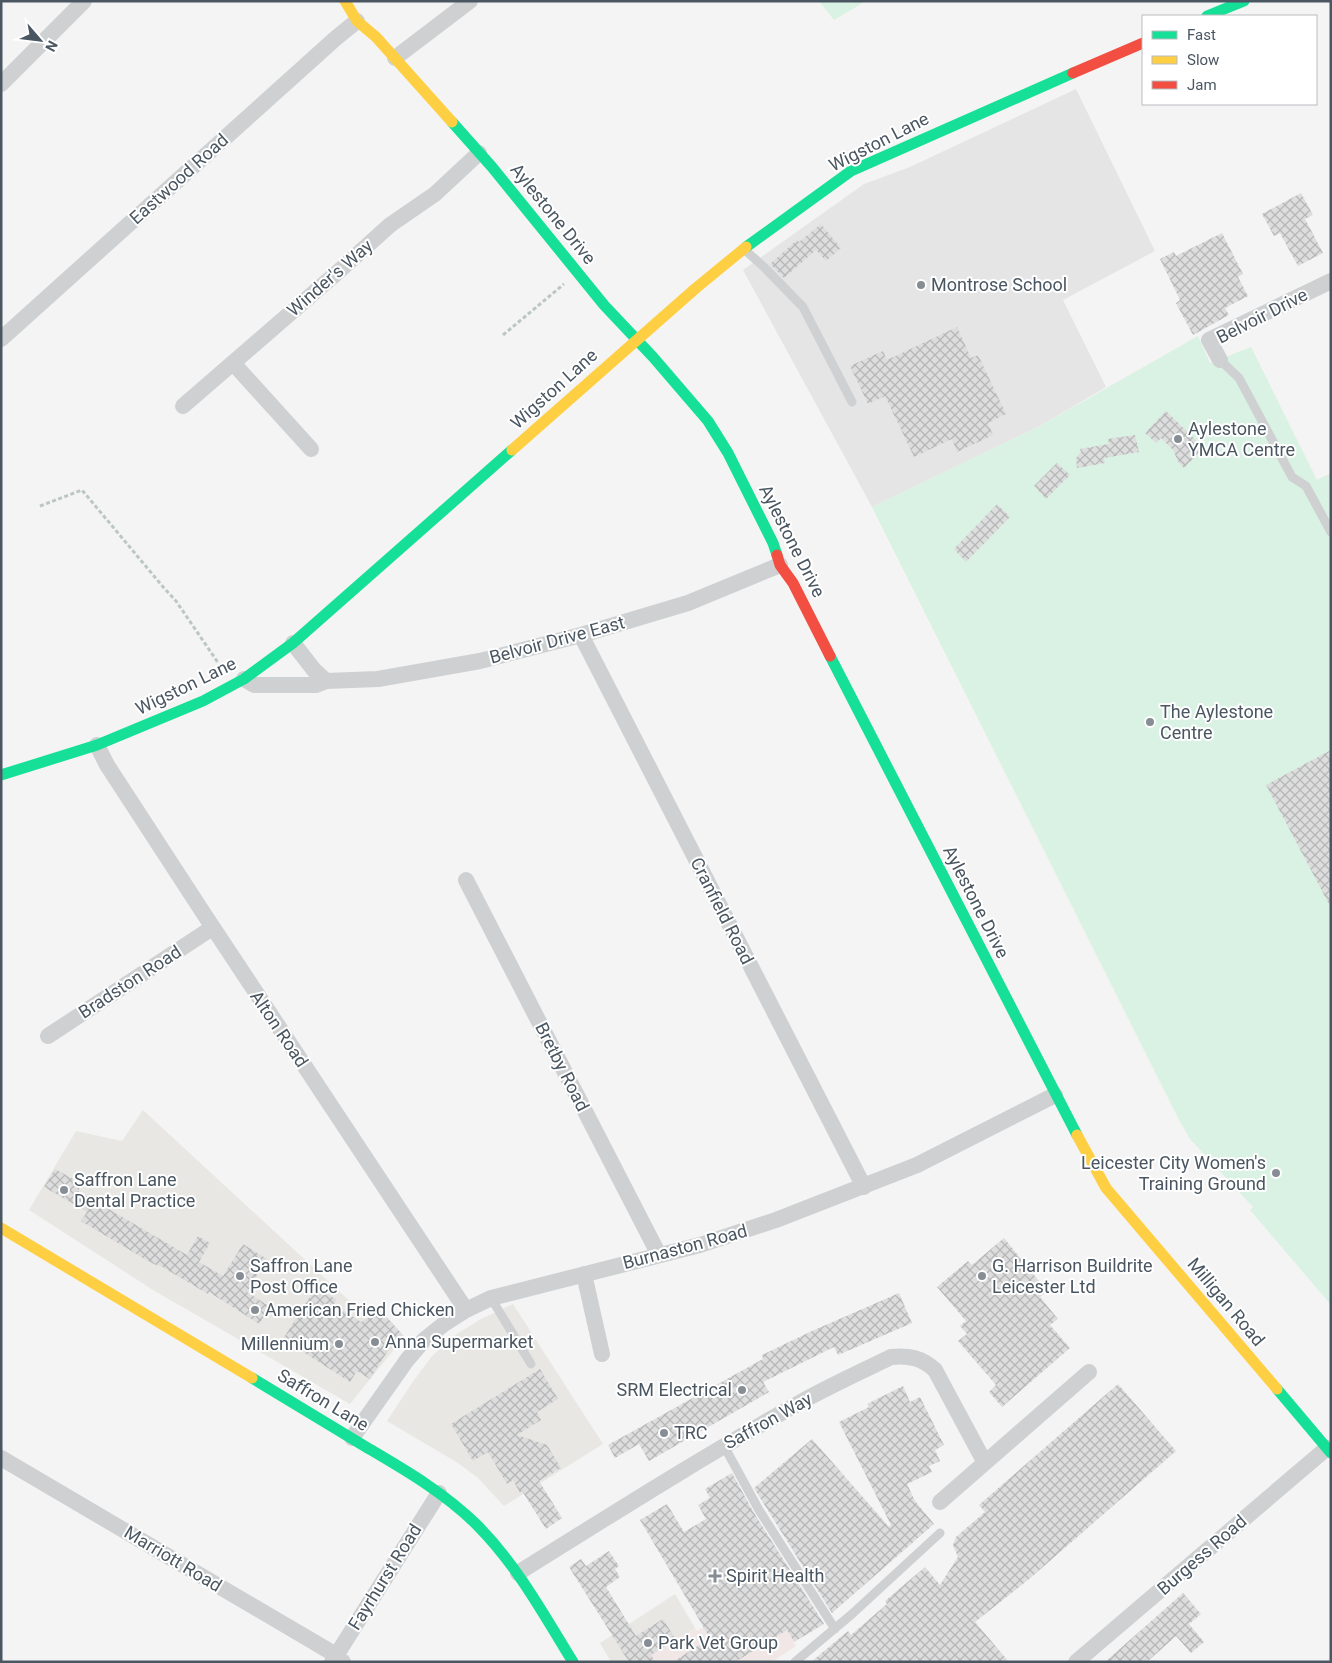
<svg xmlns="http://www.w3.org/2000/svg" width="1332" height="1663" viewBox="0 0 1332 1663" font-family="Roboto,sans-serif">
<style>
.commercial{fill:#e8e7e3}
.education{fill:#e6e5e6}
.medical{fill:#f1e7e6}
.park{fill:#d9f2e3}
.building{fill:url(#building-cross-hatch)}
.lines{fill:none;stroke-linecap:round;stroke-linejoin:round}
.path{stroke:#bcc7c4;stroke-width:3;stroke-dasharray:4 2.5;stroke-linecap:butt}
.lane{stroke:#ced0d2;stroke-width:9}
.street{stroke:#ced0d2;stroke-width:16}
.fast{stroke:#16e098;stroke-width:11}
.slow{stroke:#ffcf43;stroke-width:11}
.jam{stroke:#f24e42;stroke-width:11}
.poi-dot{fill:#868d94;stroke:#fff;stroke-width:2}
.labels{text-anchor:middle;stroke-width:4;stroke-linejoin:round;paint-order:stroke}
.street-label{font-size:18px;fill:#4a5661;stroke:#fff}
.poi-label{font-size:18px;fill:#4a5661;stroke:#fff;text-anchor:start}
</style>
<defs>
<pattern id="building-cross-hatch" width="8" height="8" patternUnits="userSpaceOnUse" patternTransform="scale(1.25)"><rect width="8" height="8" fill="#ddddde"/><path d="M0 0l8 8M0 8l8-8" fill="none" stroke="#b5b6b7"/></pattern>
</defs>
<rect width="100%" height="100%" fill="#f4f4f4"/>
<path class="commercial" d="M143,1110L368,1318L381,1311L404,1337L350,1404L153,1290L29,1210L76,1131L122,1141Z
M513,1304L603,1444L504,1506L478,1478L458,1463L387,1421L412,1383L432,1356L457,1334L481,1319Z
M675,1594L695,1628L641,1662H611L600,1643Z"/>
<path class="education" d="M1076,89L1155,251L1063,300L1106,387L1040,426L872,507L743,270L864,184L910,167Z"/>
<path class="medical" d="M764,1590L796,1646L772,1662H641L695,1628L697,1631Z"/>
<path class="park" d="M819,1H866L834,20Z
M1198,336L1210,363L1251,347L1317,480L1331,473V1305L1250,1210L1253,1207L1190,1139L1178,1118L872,507L1040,426Z"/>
<path class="building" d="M1301,193L1313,215L1305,219L1323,253L1298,266L1280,233L1274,236L1262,214Z
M821,224L841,248L826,261L816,250L784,278L770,264L797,240L799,242Z
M1222,233L1243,274L1238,277L1248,296L1225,308L1229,315L1193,335L1176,303L1180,300L1160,259L1174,252L1176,256Z
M957,327L971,358L978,355L1006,414L988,423L993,435L957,452L952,439L914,457L885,396L868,404L850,366L883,351L887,360Z
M1166,411L1204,448L1184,468L1179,463L1173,450L1161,438L1156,443L1145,433Z
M1135,435L1139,452L1104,458L1105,463L1077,468L1076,458L1081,452L1080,449L1109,444L1108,439Z
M1057,463L1070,475L1046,499L1034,486Z
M997,504L1010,517L966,562L954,549Z
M1331,750V908L1266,785Z
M55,1169L82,1184L78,1191L187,1255L198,1236L210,1243L199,1262L223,1276L243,1244L267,1259L247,1292L270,1307L259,1324L209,1292L208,1294L159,1265L158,1266L148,1261L81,1221L87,1212L44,1187Z
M1004,1238L1047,1291L1040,1297L1058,1319L1050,1325L1070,1348L1002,1407L989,1392L996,1385L958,1341L967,1334L960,1326L966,1321L937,1287L968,1261L972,1265Z
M316,1287L337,1300L334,1304L361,1322L381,1311L403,1335L389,1349L370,1379L357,1371L350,1382L283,1339Z
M899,1293L912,1323L838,1355L834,1347L763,1382L769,1392L649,1461L639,1444L615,1458L608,1445L763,1359L762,1355L812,1331Z
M540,1369L558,1399L537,1412L541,1420L517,1435L547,1445L561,1468L539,1481L562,1518L546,1529L522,1491L520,1493L513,1480L507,1484L488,1452L473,1461L451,1424Z
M1118,1384L1176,1451L1028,1580L975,1622L1009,1662H811L848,1631L851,1635L887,1604L885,1601L925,1567L940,1585L958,1557L953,1545L956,1537L985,1512L979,1505Z
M903,1386L910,1402L920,1397L944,1445L935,1450L940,1461L929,1466L932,1472L907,1484L915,1501L934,1524L832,1613L754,1488L812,1439L889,1527L891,1525L839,1422L869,1407L867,1404Z
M732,1473L754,1513L824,1624L794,1642L787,1630L735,1662H673L710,1638L640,1520L667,1504L684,1532L706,1519L698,1505L710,1498L705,1489Z
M609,1551L619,1566L615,1569L620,1577L606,1587L636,1636L663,1619L676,1640L651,1655L655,1662H629L569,1567L581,1559L586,1566Z
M1183,1593L1201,1614L1189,1624L1204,1642L1191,1653L1176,1636L1147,1662H1105Z"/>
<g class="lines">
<path class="path" d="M503,335L564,284
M40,506L82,490L164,588L176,601L223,670"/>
<path class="lane" d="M745,250L764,267L803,307L852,402
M1220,360L1239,378L1292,477L1306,486L1331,532
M491,1298L531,1364
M724,1446L759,1510L835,1629
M795,1662L852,1614L940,1533"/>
<path class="street" d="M395,58L470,1
M1,84L84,1
M1,339L336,38L357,21
M1220,360L1209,340L1331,281
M233,363L311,449
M183,406L339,271L390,225L435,194L479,153
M581,635L864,1187
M293,643L314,670L326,681
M244,679L254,685H316L326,681L378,679L480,661L581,635L688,603L780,565
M97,745L107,765L204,914L466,1310
M466,880L659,1255
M48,1036L212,928
M584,1274L602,1354
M352,1438L407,1360L424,1340L444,1324L466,1310L491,1298L700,1245L776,1220L917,1165L1055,1095
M1,1458L336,1655L343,1662
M940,1502L1089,1372
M518,1573C614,1513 710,1452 810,1397C836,1383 864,1370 891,1357C909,1355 922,1358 935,1370L985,1463
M332,1662L439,1493
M1076,1662L1327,1448"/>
<path class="fast" d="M1207,16L1244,1
M452,122L492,167L604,305L653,357L708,421L728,453L773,543L777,555
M746,247L851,171L1073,73
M830,656L1077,1135
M1,775L97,745L203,701L244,679L293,643L512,450
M252,1378C290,1401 328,1424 366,1447C405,1470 445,1493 477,1525C517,1565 544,1615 573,1662
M1277,1389L1331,1453"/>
<path class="slow" d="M345,1L357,21L376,37L452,122
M512,450L696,288L746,247
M1077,1135L1106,1188L1277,1389
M1,1228L252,1378"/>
<path class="jam" d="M1073,73L1143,43
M777,555L780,565L793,583L830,656"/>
</g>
<g class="poi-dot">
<circle cx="921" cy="285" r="5"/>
<circle cx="1178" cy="439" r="5"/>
<circle cx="1150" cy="722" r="5"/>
<circle cx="1276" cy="1173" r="5"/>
<circle cx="64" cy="1190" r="5"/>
<circle cx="240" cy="1276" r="5"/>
<circle cx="982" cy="1276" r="5"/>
<circle cx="255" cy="1310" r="5"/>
<circle cx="375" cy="1342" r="5"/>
<circle cx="339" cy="1344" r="5"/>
<circle cx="742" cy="1390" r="5"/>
<circle cx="664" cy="1433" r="5"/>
<path d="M712.5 1568.5h5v5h5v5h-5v5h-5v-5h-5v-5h5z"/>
<circle cx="648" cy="1643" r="5"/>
</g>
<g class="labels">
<g class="street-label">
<text transform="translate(879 142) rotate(-27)" y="6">Wigston Lane</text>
<text transform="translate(179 179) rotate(-42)" y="6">Eastwood Road</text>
<text transform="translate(553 214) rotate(51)" y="6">Aylestone Drive</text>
<text transform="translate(330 278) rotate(-41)" y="6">Winder's Way</text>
<text transform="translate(1262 316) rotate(-27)" y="6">Belvoir Drive</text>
<text transform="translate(554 389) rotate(-42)" y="6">Wigston Lane</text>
<text transform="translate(792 541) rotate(63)" y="6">Aylestone Drive</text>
<text transform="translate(557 640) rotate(-15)" y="6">Belvoir Drive East</text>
<text transform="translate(186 686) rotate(-26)" y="6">Wigston Lane</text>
<text transform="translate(976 902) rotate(63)" y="6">Aylestone Drive</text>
<text transform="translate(722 911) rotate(63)" y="6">Cranfield Road</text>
<text transform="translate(130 982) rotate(-33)" y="6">Bradston Road</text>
<text transform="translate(279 1029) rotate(56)" y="6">Alton Road</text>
<text transform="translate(562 1067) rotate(63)" y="6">Bretby Road</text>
<text transform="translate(685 1247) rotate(-15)" y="6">Burnaston Road</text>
<text transform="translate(1226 1302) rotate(50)" y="6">Milligan Road</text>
<text transform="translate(323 1400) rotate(31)" y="6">Saffron Lane</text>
<text transform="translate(768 1421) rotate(-29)" y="6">Saffron Way</text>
<text transform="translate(1202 1555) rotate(-41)" y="6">Burgess Road</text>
<text transform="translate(173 1559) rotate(31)" y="6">Marriott Road</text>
<text transform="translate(385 1577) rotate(-58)" y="6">Fayrhurst Road</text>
</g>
<g class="poi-label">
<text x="931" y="291">Montrose School</text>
<text x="1188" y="435">Aylestone<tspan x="1188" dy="21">YMCA Centre</tspan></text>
<text x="1160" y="718">The Aylestone<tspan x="1160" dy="21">Centre</tspan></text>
<text x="1266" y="1169" text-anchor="end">Leicester City Women's<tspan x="1266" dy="21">Training Ground</tspan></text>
<text x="74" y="1186">Saffron Lane<tspan x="74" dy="21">Dental Practice</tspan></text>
<text x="250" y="1272">Saffron Lane<tspan x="250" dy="21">Post Office</tspan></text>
<text x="992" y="1272">G. Harrison Buildrite<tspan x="992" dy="21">Leicester Ltd</tspan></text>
<text x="265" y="1316">American Fried Chicken</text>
<text x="385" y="1348">Anna Supermarket</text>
<text x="329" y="1350" text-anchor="end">Millennium</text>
<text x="732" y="1396" text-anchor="end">SRM Electrical</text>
<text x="674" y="1439">TRC</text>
<text x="726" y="1582">Spirit Health</text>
<text x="658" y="1649">Park Vet Group</text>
</g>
</g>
<rect width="1332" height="1663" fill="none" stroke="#4a5661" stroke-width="5"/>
<rect x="1142" y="15" width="175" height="90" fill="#ffffff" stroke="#b7bbc0"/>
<rect x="1152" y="31" width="25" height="8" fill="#16e098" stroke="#b7bbc0"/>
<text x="1187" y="40" font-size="15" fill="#4a5661">Fast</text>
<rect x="1152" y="56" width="25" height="8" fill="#ffcf43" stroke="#b7bbc0"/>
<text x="1187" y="65" font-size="15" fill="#4a5661">Slow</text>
<rect x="1152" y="81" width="25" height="8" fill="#f24e42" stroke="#b7bbc0"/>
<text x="1187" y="90" font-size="15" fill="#4a5661">Jam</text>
<g transform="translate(40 40) rotate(118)" stroke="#ffffff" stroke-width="4" paint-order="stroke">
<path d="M0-4L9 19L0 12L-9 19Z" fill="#4a5661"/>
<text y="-8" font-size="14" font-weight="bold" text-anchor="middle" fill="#4a5661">N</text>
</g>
</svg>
